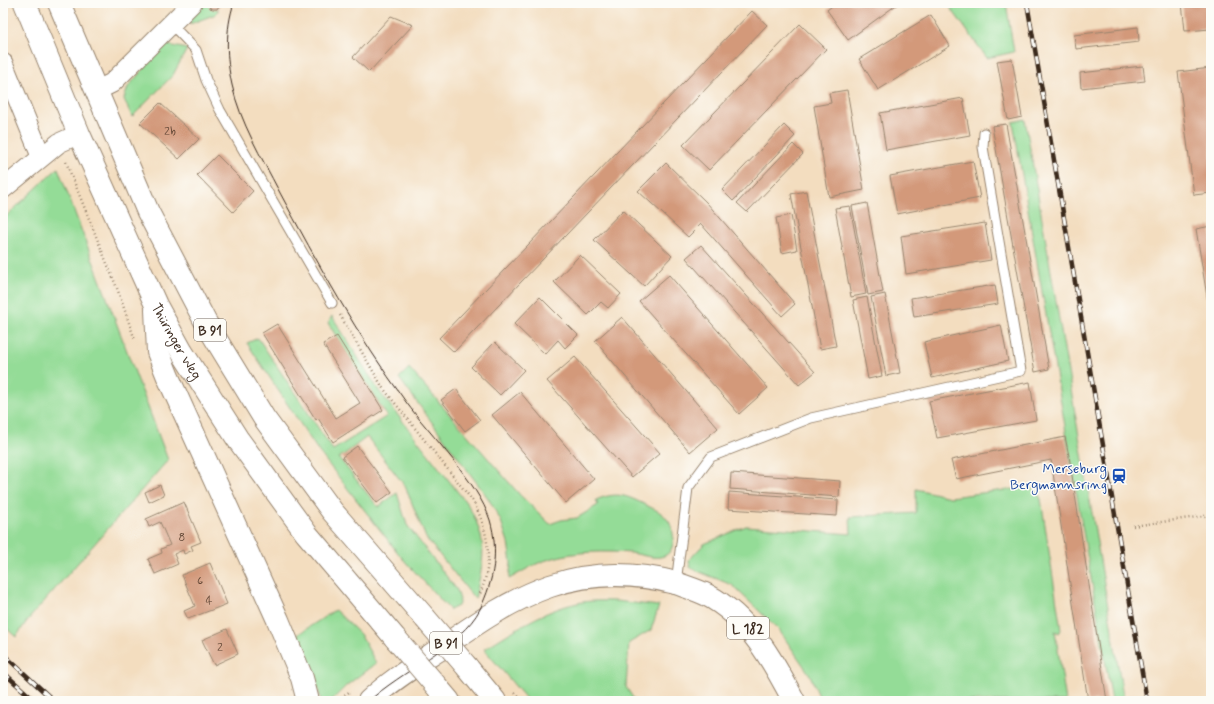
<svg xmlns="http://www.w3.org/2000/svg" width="1214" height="704" viewBox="0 0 1214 704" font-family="Mynerve,sans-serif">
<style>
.green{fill:#94dc97;stroke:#68835a}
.building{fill:#d3997a}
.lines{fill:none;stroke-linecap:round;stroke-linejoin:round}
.service-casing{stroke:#97846e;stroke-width:11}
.minor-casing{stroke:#97846e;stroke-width:21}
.secondary-casing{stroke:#97846e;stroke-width:24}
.primary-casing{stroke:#97846e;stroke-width:24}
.path{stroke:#97846e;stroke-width:2.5;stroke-dasharray:1 3;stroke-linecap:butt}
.service{stroke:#fff;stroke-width:9}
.minor{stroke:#fff;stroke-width:19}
.secondary{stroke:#fff;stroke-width:22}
.primary{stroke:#fff;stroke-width:22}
.tram{stroke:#3b2a1e;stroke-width:1}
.rail-casing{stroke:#3b2a1e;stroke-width:4.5}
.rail{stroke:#fdfcf7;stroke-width:3;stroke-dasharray:9;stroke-linecap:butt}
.primary-bridge-casing{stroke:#97846e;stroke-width:24;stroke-linecap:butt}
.primary-bridge{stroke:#fff;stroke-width:22}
.labels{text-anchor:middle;stroke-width:3;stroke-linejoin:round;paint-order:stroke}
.number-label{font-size:12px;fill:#614635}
.shield{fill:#fdfcf7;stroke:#75695f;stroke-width:1}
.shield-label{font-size:13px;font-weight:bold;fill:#3b2a1e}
.street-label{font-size:14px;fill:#3b2a1e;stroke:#fdfcf7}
.transit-label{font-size:14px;fill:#164399;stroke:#fdfcf7;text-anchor:end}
</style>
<rect width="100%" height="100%" fill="#fdfcf7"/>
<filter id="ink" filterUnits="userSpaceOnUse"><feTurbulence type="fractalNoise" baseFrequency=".025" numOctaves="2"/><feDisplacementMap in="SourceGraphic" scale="8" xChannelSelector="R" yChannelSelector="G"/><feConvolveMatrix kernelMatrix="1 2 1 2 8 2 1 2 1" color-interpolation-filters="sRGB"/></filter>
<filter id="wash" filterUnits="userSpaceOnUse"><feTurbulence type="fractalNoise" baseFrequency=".012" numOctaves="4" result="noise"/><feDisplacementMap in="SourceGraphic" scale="16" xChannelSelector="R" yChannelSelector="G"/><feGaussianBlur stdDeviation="0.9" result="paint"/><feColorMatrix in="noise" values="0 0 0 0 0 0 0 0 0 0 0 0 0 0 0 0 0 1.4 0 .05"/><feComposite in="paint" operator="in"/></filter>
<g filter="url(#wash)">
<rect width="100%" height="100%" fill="#f3ddbf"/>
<path class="green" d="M204,3H217L218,10L216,14L190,24V17Z
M947,3H1006L1014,52L987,58Z
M164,44L187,49L173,75L132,117L124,99L128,87Z
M1025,119L1124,701H1112L1013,122Z
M58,168L168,460L27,621L16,637L3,625V219Z
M332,316L379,391L468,505C489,542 484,559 475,599L426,538L405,486L367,437L339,458L378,507L397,493L407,525L457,590L460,600L458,606L450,610L402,558L319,452L247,343L258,338L333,450L387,416L328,323Z
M409,368L520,495L550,524L561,520L577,518L598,505L596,500C619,490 629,497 650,507C656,510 663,513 667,519C675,528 677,551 664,556C655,560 640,554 631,553C605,551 575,551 550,559C535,563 522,572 509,579L511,563L508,542L501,521L488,498L399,378Z
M1029,487L1037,491L1041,499L1061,630L1059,633L1055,631L1066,701H821L810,675L779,630L732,585L690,568L689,560L704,544L746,526L851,534L850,517L916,513V489L950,497Z
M616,601L659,606L651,630L629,643L626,687L635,701H528L484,649C514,630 544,610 578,603C590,600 604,601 616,601Z
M335,610L360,634L376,663L347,685L331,701H321L317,684L297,635Z"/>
<g id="blocks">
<path class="building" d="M208,3H221L217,9H213L210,8Z
M836,3H899L848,40L827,10Z
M1182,3H1211V29L1185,31Z
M752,11L767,25L454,352L439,338Z
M931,15L950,46L878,90L859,59Z
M391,16L413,25L369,72L353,57Z
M800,24L826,49L709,170L683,145Z
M1138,27L1139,42L1076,49L1074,35Z
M1012,59L1022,117L1008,120L997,61Z
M1143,66L1145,81L1081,88L1080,73Z
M1211,68V193L1194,195L1178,72Z
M847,90L864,190L829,197L814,106L831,103L829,93Z
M963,98L970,135L886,150L880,113Z
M160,103L199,139L179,159L140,123Z
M1006,124L1049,369L1035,372L992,126Z
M784,125L795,136L733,201L722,190Z
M793,144L803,154L747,212L737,203Z
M217,155L253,191L233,212L197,175Z
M973,161L980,198L897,214L890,176Z
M666,163L707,203L795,304L782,316L701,224L688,237L638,191Z
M806,191L836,346L820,349L791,194Z
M867,203L883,292L868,295L852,206Z
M850,206L866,294L851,297L835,208Z
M623,210L672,256L644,286L594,240Z
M791,215L797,250L782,253L776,218Z
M985,223L991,260L906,274L901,236Z
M1211,226V315H1210L1196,229Z
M701,245L815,372L799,385L686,258Z
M580,255L621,294L608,308L601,302L588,315L554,282Z
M669,275L768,388L739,414L639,301Z
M995,285L998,304L914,317L911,298Z
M885,294L900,373L886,376L871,297Z
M540,297L578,335L565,348L558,340L545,354L514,324Z
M867,297L882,376L868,379L853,300Z
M622,317L718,428L690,452L595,341Z
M277,324L336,418L360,403L323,344L337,336L383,410L333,442L318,418L316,420L262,333Z
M1001,325L1008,361L932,378L924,342Z
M495,342L524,370L500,395L471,367Z
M575,357L660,453L632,477L547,381Z
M1030,382L1036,420L937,438L929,401Z
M456,389L480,420L465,431L441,400Z
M520,392L594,479L566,503L492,415Z
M1065,437L1069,456L1107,701H1088L1051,460L956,479L951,460Z
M357,446L392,492L377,503L342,457Z
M731,473L840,481L839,497L730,489Z
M160,485L164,495L149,502L145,492Z
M729,492L838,500L837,516L728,509Z
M184,502L201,542L191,546L193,550L184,554L183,550L174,554L178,564L155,574L148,559L162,553L161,549L170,545L160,522L149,527L146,519Z
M210,563L227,604L188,619L184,611L195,606L182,575Z
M227,629L238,654L214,665L202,640Z"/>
</g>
</g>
<g filter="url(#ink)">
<use href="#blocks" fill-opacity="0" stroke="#97846e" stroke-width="1"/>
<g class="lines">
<defs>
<path id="service" d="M171,24L196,50L206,80L220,110L332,303
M676,583L688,488L711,457L811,418L1021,371L983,147L984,133"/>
<path id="minor" d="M3,63L41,156
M98,90L112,83L192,3
M3,189L59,143L79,134"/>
<path id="secondary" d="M369,701C390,681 416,665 440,649C517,594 578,558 676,583"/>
<g id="primary">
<path id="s1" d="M25,3L79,134L156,305L182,352L237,438L306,533L396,639"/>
<path d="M59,3L148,212L206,323L264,418L332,511L425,618"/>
<path d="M156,310L158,352L168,377L278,620L302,678L308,701"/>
<path d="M676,583C686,587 697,590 707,595C749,617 773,661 794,701"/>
<path d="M467,667L495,701"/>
<path d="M438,688L449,701"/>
</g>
</defs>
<use href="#service" class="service-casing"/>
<use href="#minor" class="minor-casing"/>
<use href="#secondary" class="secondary-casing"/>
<use href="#primary" class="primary-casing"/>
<path class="path" d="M66,162L117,288L135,340
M340,315L383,388L473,501C489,532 494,563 479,596
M1133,526L1211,515
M515,693L523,701
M339,701L349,692"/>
<use href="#service" class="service"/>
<use href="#minor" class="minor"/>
<use href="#secondary" class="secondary"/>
<use href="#primary" class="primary"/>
<path class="tram" d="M234,3C225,30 226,58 232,85C240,122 262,158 279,191C318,264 357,335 406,402C430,435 478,482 490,520C499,551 494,580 480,609C462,645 400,672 369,701"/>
<defs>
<path id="rail" d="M1027,3L1147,701
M3,654L54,701
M3,672L35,701
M3,697L7,701"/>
</defs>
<use href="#rail" class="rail-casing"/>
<use href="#rail" class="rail"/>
<defs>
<path id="primary-bridge" d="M425,618L467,667
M396,639L438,688"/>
</defs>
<use href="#primary-bridge" class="primary-bridge-casing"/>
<use href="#primary-bridge" class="primary-bridge"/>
</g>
</g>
<defs>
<symbol id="station-bare" viewBox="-9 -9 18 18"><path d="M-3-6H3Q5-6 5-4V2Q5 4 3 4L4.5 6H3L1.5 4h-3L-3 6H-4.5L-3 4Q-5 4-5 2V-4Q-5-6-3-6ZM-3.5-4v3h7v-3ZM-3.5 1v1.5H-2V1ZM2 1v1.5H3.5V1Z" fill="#1a4fb4" stroke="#fdfcf7" stroke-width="2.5" paint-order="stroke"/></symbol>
</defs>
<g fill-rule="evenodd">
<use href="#station-bare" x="1108" y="465" width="22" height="22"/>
</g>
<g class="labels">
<g class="number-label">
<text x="170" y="135">2b</text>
<text x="182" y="541">8</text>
<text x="200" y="584">6</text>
<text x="209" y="604">4</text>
<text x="220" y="651">2</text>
</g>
<g class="shield">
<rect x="194" y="319" width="32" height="22" rx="3"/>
<rect x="727" y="617" width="42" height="22" rx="3"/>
<rect x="430" y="632" width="32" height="22" rx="3"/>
</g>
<g class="shield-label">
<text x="210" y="335">B 91</text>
<text x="748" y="633">L 182</text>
<text x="446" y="648">B 91</text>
</g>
<g class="street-label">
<text dy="5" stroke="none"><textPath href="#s1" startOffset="371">Thüringer Weg</textPath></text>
</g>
<g class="transit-label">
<text x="1107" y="473">Merseburg<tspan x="1107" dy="16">Bergmannsring</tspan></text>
</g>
</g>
<rect width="1214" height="704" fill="none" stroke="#fdfcf7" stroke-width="16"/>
</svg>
